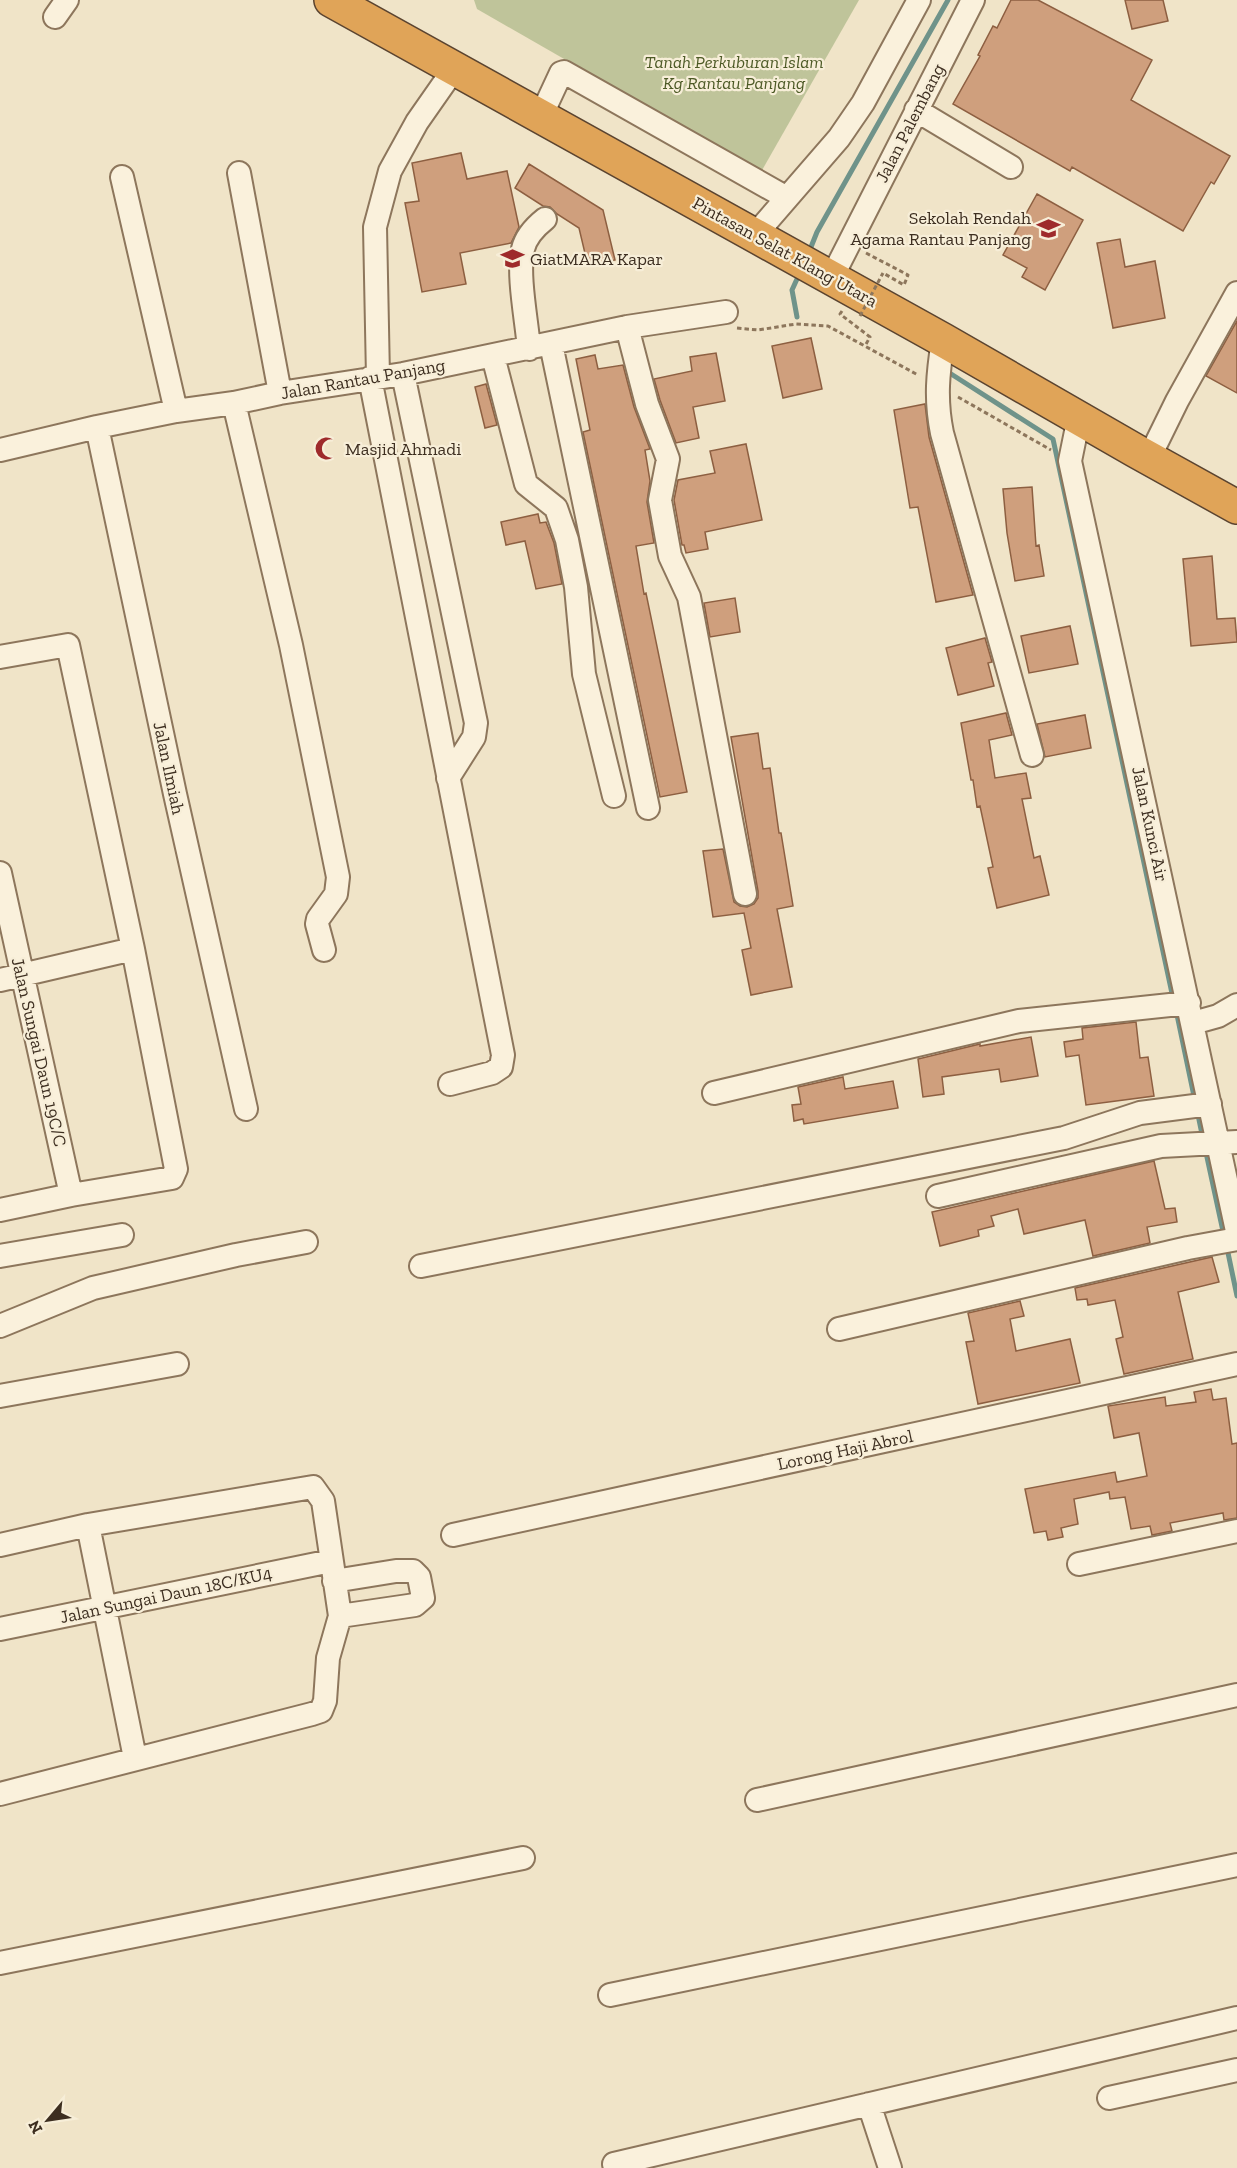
<svg xmlns="http://www.w3.org/2000/svg" width="1237" height="2168" viewBox="0 0 1237 2168" font-family="'Zilla Slab',serif">
<style>
.cemetery{fill:#bfc49a}
.lines{fill:none;stroke-linecap:round;stroke-linejoin:round}
.stream{stroke:#6f938a;stroke-width:5}
.building{fill:#cf9f7d;stroke:#8d5f41;stroke-width:1.5}
.minor-casing{stroke:#8d765c;stroke-width:26}
.highway-casing{stroke:#5b4430;stroke-width:36}
.path{stroke:#8d765c;stroke-width:3;stroke-dasharray:4.5 3;stroke-linecap:butt}
.minor{stroke:#faf1dc;stroke-width:22}
.highway{stroke:#e0a458;stroke-width:33}
.path-bridge{stroke:#8d765c;stroke-width:3;stroke-dasharray:4.5 3;stroke-linecap:butt}
.labels{text-anchor:middle;stroke-width:4.5;stroke-linejoin:round;paint-order:stroke}
.park-label{font-size:18px;font-style:italic;fill:#4d5a26;stroke:#f7eed8}
.street-label{font-size:18px;fill:#3d2e20;stroke:#f7eed8}
.poi-label{font-size:18px;fill:#3d2e20;stroke:#f7eed8;text-anchor:start}
</style>
<rect width="100%" height="100%" fill="#f0e4c8"/>
<path class="cemetery" d="M474,0H859L761,172L477,9Z"/>
<g class="lines">
<path class="stream" d="M811,247L817,232L948,0
M797,317L792,290L797,279
M948,372L1053,439L1173,998
M1176,1010L1195,1101
M1197,1110L1203,1139
M1205,1148L1224,1236
M1227,1248L1237,1296"/>
</g>
<path class="building" d="M1011,0H1038L1152,60L1131,100L1230,156L1214,184L1211,182L1183,231L1072,167L1070,171L953,104L980,56L978,55L993,26L997,28Z
M1125,0H1163L1168,21L1132,29Z
M461,153L467,179L507,171L519,227L511,243L460,253L466,284L422,292L405,203L419,201L412,163Z
M529,164L603,210L615,260L588,266L579,228L557,214L550,207L543,206L515,188Z
M1037,194L1083,220L1045,290L1022,277L1027,268L1003,255Z
M1120,239L1125,267L1155,261L1165,318L1113,328L1097,243Z
M1237,321V393L1206,376Z
M811,338L822,389L783,398L772,346Z
M716,353L725,401L693,407L699,438L676,443L660,400L654,379L692,371L690,357Z
M595,355L598,369L623,365L634,407L650,449L645,450L650,481L647,502L654,543L636,546L644,594L646,593L687,792L660,797L583,432L590,430L576,359Z
M486,384L497,425L485,428L475,387Z
M925,404L929,437L973,595L936,602L918,507L910,508L894,410Z
M746,444L762,520L705,532L708,549L686,553L684,545H682L674,500L678,480L715,473L710,451Z
M1032,487L1036,546L1039,545L1044,576L1015,581L1007,533L1003,489Z
M538,514L540,523L546,522L554,543L562,584L536,589L525,541L506,545L501,522Z
M1212,556L1217,619L1235,618L1237,642L1191,646L1183,559Z
M735,598L740,632L710,637L704,603Z
M1070,626L1078,664L1029,673L1021,636Z
M985,638L992,662L988,663L994,686L958,695L946,648Z
M1006,713L1012,735L989,740L995,778L1026,773L1031,798L1022,799L1034,858L1040,856L1049,895L997,908L988,868L993,867L980,806L977,807L973,780H971L961,723Z
M1085,715L1091,748L1045,757L1037,724Z
M758,733L763,769L770,768L779,833H781L793,906L777,909L792,987L751,995L742,950L751,948L744,913L713,917L703,851L723,849L734,902L740,906L747,907L754,904L758,898V891L731,737Z
M1136,1022L1140,1058L1148,1057L1154,1096L1086,1105L1079,1055L1066,1057L1064,1042L1083,1039L1082,1028Z
M1031,1037L1038,1076L1001,1082L999,1069L942,1077L944,1094L923,1097L918,1059L980,1044V1046Z
M843,1077L845,1089L893,1081L898,1108L804,1124L803,1119L794,1121L792,1105L801,1104L798,1087Z
M1154,1161L1165,1209L1175,1208L1177,1222L1147,1227L1150,1243L1093,1256L1085,1220L1024,1234L1018,1209L991,1216L994,1226L978,1230L979,1236L940,1246L932,1212Z
M1212,1257L1219,1282L1178,1292L1193,1359L1124,1374L1116,1339L1123,1337L1115,1300L1088,1305L1087,1299L1077,1300L1075,1288Z
M1020,1301L1024,1316L1010,1319L1016,1351L1070,1339L1080,1383L978,1404L966,1342L974,1341L968,1313Z
M1211,1389L1213,1400L1226,1398L1232,1444L1237,1443V1518L1224,1520L1223,1513L1170,1523L1172,1531L1152,1535L1150,1526L1131,1529L1125,1497L1110,1499L1109,1492L1074,1499L1078,1524L1061,1528L1063,1537L1048,1540L1046,1531L1034,1533L1025,1489L1115,1472L1117,1482L1147,1476L1139,1433L1114,1438L1108,1406L1165,1397L1166,1406L1196,1402L1194,1392Z"/>
<g class="lines">
<defs>
<path id="minor" d="M55,17L67,0
M916,110L1011,167
M541,116L561,73L564,72L787,198
M239,173L280,393
M122,177L176,411
M755,235L839,138L863,103L919,0
M831,279L973,0
M627,327L647,404L668,459L660,500L670,556L689,597L745,894
M943,340C938,373 935,399 942,433L1032,755
M551,344L648,808
M529,349C527,322 517,274 523,249C526,236 535,227 545,219
M493,356L526,484L556,508L567,540L576,587L584,674L614,796
M403,374L476,723L474,737L448,778
M378,377L375,227L390,171L417,122L454,69
M370,378L503,1055L501,1067L492,1073L450,1084
M234,403L291,645L338,877L336,894L318,919L317,924L324,950
M1079,417L1070,461L1237,1231
M97,427L175,794L246,1109
M0,450L97,427L176,411L234,403L280,393L403,374L627,327L726,312
M1149,458L1177,401L1237,293
M0,657L68,645L133,949L176,1169L172,1178L71,1195L0,1210
M0,873L71,1195
M0,980L133,949
M1193,1023L1218,1016L1237,1005
M714,1093L1019,1021L1189,1003
M938,1196L1161,1146L1237,1142
M0,1256L122,1235
M421,1266L1064,1138L1140,1113L1210,1104
M0,1326L93,1288L236,1255L306,1242
M839,1329L1188,1248L1237,1239
M0,1396L177,1364
M453,1535L1237,1364
M0,1545L88,1525L135,1758
M1079,1564L1237,1531
M334,1581L396,1571H413L419,1577L423,1598L415,1605L340,1616
M0,1629L331,1561
M0,1794L312,1714L321,1711L325,1701L328,1658L340,1616L323,1501L313,1487L88,1525
M757,1800L1237,1695
M0,1963L523,1858
M610,1995L1237,1865
M1109,2098L1237,2070
M869,2104L890,2168
M614,2164L1237,2018"/>
<path id="highway" d="M331,0L943,340L1136,451L1237,507"/>
</defs>
<use href="#minor" class="minor-casing"/>
<use href="#highway" class="highway-casing"/>
<path class="path" d="M866,253L908,275L904,285L883,273
M842,311L840,314L870,337L865,346
M737,328L758,330L796,324L828,326L918,375
M958,397L1051,450"/>
<use href="#minor" class="minor"/>
<use href="#highway" class="highway"/>
<path class="path-bridge" d="M860,316L883,273"/>
</g>
<defs>
<symbol id="school-bare" viewBox="-9 -9 18 18"><path d="M0-5L7-2L0 1L-7-2ZM-4 1L0 2.5L4 1V4Q0 6-4 4Z" fill="#9e2a2b" stroke="#f7eed8" stroke-width="2.5" paint-order="stroke"/></symbol>
<symbol id="university-bare" viewBox="-9 -9 18 18"><path d="M0-5L7-2L0 1L-7-2ZM-4 1L0 2.5L4 1V4Q0 6-4 4Z" fill="#9e2a2b" stroke="#f7eed8" stroke-width="2.5" paint-order="stroke"/></symbol>
<symbol id="mosque-bare" viewBox="-9 -9 18 18"><path d="M3.5-4.9A6 6 0 1 0 3.5 4.9A5 5 0 1 1 3.5-4.9Z" fill="#9e2a2b" stroke="#f7eed8" stroke-width="2.5" paint-order="stroke"/></symbol>
</defs>
<g fill-rule="evenodd">
<use href="#school-bare" x="1032" y="212" width="33" height="33"/>
<use href="#university-bare" x="496" y="242" width="33" height="33"/>
<use href="#mosque-bare" x="310" y="432" width="33" height="33"/>
</g>
<g class="labels">
<g class="park-label">
<text x="734" y="68">Tanah Perkuburan Islam<tspan x="734" dy="21">Kg Rantau Panjang</tspan></text>
</g>
<g class="street-label">
<text transform="translate(910 123) rotate(-63)" y="6">Jalan Palembang</text>
<text transform="translate(785 252) rotate(29)" y="6">Pintasan Selat Klang Utara</text>
<text transform="translate(363 379) rotate(-10)" y="6">Jalan Rantau Panjang</text>
<text transform="translate(169 768) rotate(78)" y="6">Jalan Ilmiah</text>
<text transform="translate(1150 824) rotate(78)" y="6">Jalan Kunci Air</text>
<text transform="translate(39 1052) rotate(77)" y="6">Jalan Sungai Daun 19C/C</text>
<text transform="translate(845 1450) rotate(-12)" y="6">Lorong Haji Abrol</text>
<text transform="translate(166 1595) rotate(-12)" y="6">Jalan Sungai Daun 18C/KU4</text>
</g>
<g class="poi-label">
<text x="1031" y="224" text-anchor="end">Sekolah Rendah<tspan x="1031" dy="21">Agama Rantau Panjang</tspan></text>
<text x="530" y="265">GiatMARA Kapar</text>
<text x="345" y="455">Masjid Ahmadi</text>
</g>
</g>
<g transform="translate(48 2120) rotate(241)" stroke="#f7eed8" stroke-width="4.5" paint-order="stroke">
<path d="M0-4.5L10 22L0 15L-10 22Z" fill="#3d2e20"/>
<text y="-9" font-size="16" font-weight="bold" text-anchor="middle" fill="#3d2e20">N</text>
</g>
</svg>
